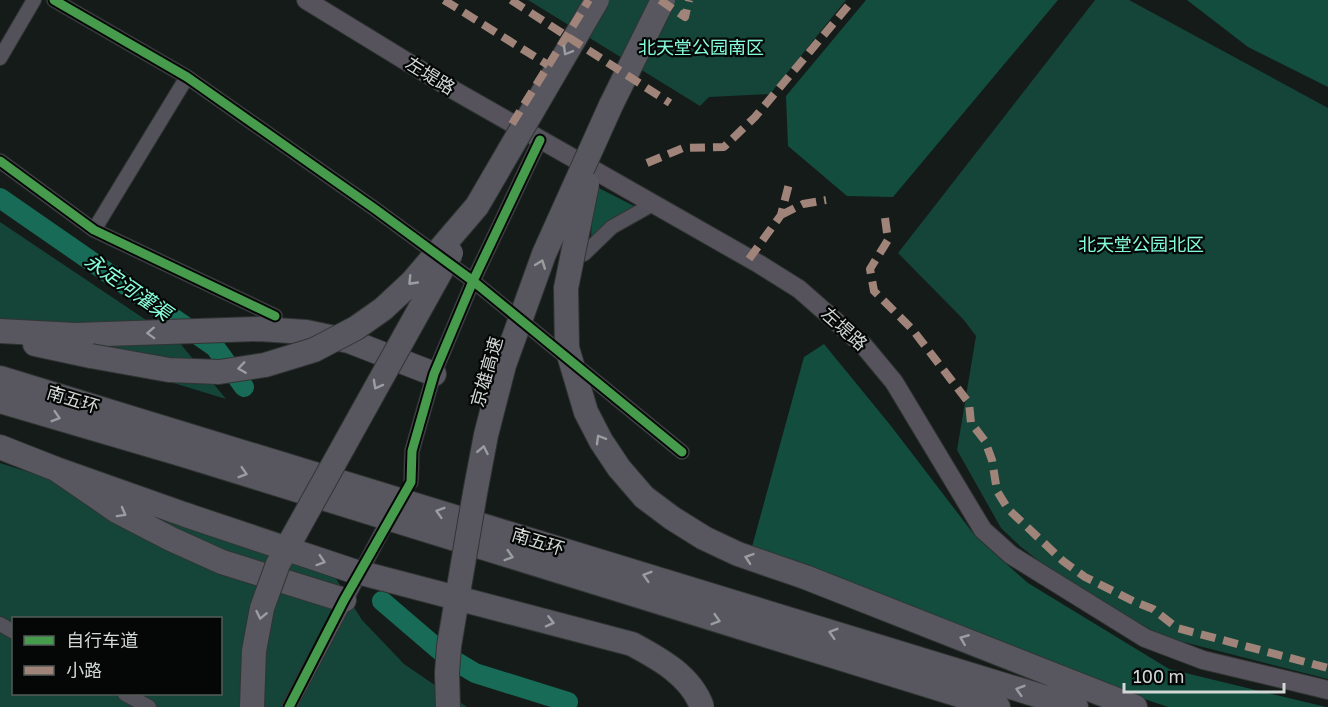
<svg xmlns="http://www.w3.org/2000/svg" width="1328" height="707" viewBox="0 0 1328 707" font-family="'Golos Text','Noto Sans SC',sans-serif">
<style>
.green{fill:#144538;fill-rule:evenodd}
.forest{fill:#124d3e}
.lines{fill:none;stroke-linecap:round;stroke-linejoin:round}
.river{stroke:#176b57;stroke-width:20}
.minor-casing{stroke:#303533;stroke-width:16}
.secondary-casing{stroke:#303533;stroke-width:20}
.motorway-casing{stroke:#303533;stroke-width:26}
.minor{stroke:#53515a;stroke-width:14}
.secondary{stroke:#56535d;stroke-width:18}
.motorway{stroke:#585760;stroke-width:24}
.motorway-bridge-casing{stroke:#303533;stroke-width:26;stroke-linecap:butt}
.motorway-bridge{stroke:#585760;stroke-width:24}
.quiet{stroke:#a18479;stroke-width:8;stroke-dasharray:15 8;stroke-linecap:butt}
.cycleway-casing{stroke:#040706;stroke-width:13}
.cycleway{stroke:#469c4c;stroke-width:9}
.oneway{stroke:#9b9ea0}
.labels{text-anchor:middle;stroke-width:4.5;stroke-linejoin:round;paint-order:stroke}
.park-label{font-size:18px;fill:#86fdda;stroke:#040706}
.street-label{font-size:18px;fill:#d1d8d5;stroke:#040706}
.water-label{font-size:20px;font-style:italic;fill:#88fedb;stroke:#040706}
</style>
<rect width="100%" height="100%" fill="#151b19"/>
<path class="green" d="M528,0H846L770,94L709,97L700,106Z
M1095,0H1129L1328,108V679L1164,637L1115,611L1044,565L1021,547L1001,528L957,450L976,336L963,319L898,253Z
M0,222L179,342L226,399L0,330Z
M0,463L328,566L362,620L404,664L467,707H0ZM14,618H220V694H14Z"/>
<path class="forest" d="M866,0H1058L893,197L847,196L788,146L786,96Z
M1187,0H1328V87L1248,47Z
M593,185L634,206L591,239Z
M824,344L891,426L976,537L1028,583L1169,669L1326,707H1168L747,565L804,357Z"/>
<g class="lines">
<path class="river" d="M0,198L215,347L244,387
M382,601L445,655L475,673L568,702"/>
<defs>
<path id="minor" d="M54,0L187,77L375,209L473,281L682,452
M0,58L34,0
M0,161L94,230L275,316
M94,230L187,77
M584,254L612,227L653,204
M411,482L412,451L434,374L473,281L540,140
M0,624L14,632
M125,694L149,707
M289,707L384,528"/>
<path id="secondary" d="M306,0L450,88L759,264L799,289L864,346L894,382L983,530L1011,555L1145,638L1203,660L1328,690"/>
<path id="motorway" d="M0,331L75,335L259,329L306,332L349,341L434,374
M35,344L91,356
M0,378L1076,707
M0,401L184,455L998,707
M0,447L56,469L186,515
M56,469L117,511L171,539L222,562L344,600
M805,577L1135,707
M447,673L448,707"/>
</defs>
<use href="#minor" class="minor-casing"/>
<use href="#secondary" class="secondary-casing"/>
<use href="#motorway" class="motorway-casing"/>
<use href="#minor" class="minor"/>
<use href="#secondary" class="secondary"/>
<use href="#motorway" class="motorway"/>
<defs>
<path id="motorway-bridge" d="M587,184L566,288L567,348L586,412L601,441L619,468L644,497L672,518L704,538L738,554L805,577
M91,356L169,370L219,372L265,365L314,350L356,328L383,309L412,282L477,206L597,0
M186,515L350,570L632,644C660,659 691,676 702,707
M447,673L449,646L475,493L486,435L504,365L544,254L611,105L663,0
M252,707L254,651L262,608L278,564L451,253"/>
</defs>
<use href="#motorway-bridge" class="motorway-bridge-casing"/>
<use href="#motorway-bridge" class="motorway-bridge"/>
<path class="quiet" d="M444,0L548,65
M511,0L670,103
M660,0L685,17L689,0
M512,124L589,0
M647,163L683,148L724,147L755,117L853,0
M781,215L803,204L826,200
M885,218L888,240L870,269L874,291L912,329L969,403L971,423L985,441L992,460L997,491L1008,509L1063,561L1085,577L1135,602L1153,609L1177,628L1328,668
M749,259L781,215L790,180"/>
<defs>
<path id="cycleway" d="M54,0L187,77L375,209L473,281L682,452
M0,161L94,230L275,316
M289,707L344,600L411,482L412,451L434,374L473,281L540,140"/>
</defs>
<use href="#cycleway" class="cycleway-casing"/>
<use href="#cycleway" class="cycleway"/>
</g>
<defs><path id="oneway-chevron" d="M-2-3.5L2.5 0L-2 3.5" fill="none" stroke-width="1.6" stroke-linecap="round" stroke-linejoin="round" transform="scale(1.5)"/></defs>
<g class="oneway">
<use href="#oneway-chevron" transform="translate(567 51) rotate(120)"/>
<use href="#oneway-chevron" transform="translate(541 264) rotate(-70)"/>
<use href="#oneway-chevron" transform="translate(412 281) rotate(134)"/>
<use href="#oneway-chevron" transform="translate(151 333) rotate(178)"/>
<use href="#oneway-chevron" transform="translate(242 368) rotate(172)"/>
<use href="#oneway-chevron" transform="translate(377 385) rotate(119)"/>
<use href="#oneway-chevron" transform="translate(56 417) rotate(17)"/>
<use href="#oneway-chevron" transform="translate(600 439) rotate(-120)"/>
<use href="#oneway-chevron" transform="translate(483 450) rotate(-79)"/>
<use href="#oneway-chevron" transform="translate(243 473) rotate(17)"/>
<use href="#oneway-chevron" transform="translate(440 512) rotate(-163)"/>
<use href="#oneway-chevron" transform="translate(122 513) rotate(29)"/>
<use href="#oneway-chevron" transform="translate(509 556) rotate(17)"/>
<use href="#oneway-chevron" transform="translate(749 558) rotate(-161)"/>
<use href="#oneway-chevron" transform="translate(321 561) rotate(18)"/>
<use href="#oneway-chevron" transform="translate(647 576) rotate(-163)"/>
<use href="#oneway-chevron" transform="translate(261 615) rotate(102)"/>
<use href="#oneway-chevron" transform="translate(716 620) rotate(17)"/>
<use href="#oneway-chevron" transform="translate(550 622) rotate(14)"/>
<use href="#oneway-chevron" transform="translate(833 633) rotate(-163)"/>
<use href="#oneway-chevron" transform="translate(964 639) rotate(-158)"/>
<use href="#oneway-chevron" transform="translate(1020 690) rotate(-163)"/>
</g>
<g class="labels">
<g class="park-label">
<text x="701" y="54">北天堂公园南区</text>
<text x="1141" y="251">北天堂公园北区</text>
</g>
<g class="street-label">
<text transform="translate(430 76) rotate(32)" y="6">左堤路</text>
<text transform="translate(844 329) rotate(42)" y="6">左堤路</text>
<text transform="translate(487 372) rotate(-74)" y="6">京雄高速</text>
<text transform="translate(73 400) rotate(17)" y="6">南五环</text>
<text transform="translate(538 542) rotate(17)" y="6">南五环</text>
</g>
<g class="water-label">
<text transform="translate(128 287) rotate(35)" y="7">永定河灌渠</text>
</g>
</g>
<rect x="12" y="617" width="210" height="78" fill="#040706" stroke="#565b59" stroke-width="1.5"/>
<rect x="24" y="636" width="30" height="9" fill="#469c4c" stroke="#565b59" stroke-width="1.5"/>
<text x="66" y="647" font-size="18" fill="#d1d8d5">自行车道</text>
<rect x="24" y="666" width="30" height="9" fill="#a18479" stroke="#565b59" stroke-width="1.5"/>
<text x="66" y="677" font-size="18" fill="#d1d8d5">小路</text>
<path d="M1124 683v9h160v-9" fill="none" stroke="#d1d8d5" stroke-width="3"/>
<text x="1133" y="683" font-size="18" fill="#d1d8d5" stroke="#040706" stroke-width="4.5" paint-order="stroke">100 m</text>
</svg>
